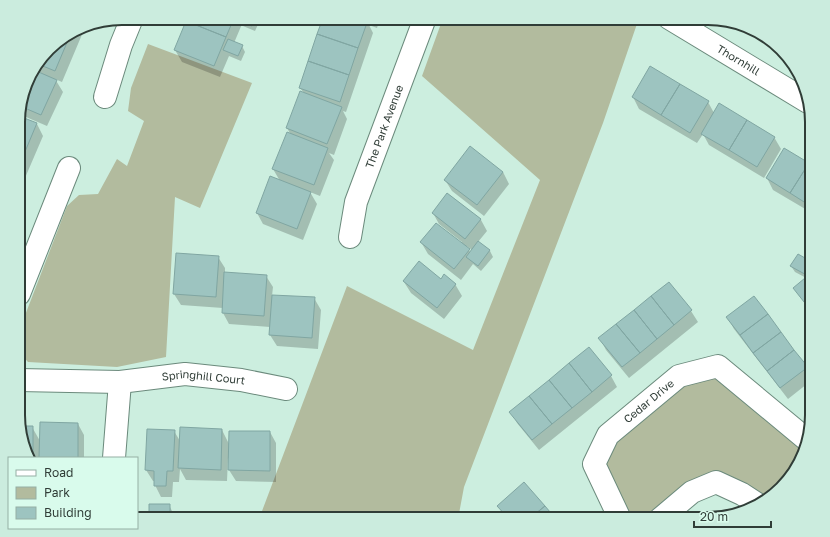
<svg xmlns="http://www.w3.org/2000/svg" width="830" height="537" viewBox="0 0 830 537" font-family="'Golos Text',sans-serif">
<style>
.green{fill:#b2bb9e}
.shadow{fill:#0003;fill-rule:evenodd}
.building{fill:#9dc4c0;stroke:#80a6a2}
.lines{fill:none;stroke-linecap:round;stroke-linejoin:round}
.minor-casing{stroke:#6b8a7c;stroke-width:24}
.minor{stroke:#fff;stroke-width:22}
.labels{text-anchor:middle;stroke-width:3;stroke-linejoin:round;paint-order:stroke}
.street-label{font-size:11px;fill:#303d37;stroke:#d9fbec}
.rim{fill:none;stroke:#303d37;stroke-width:2}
</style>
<rect width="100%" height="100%" fill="#cceedf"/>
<path class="green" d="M443,18H639L603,123L464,487L458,519H259L347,286L473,350L540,180L422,76Z
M148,44L252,83L200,208L175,197L166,357L117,367L28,362L19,352V331L67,206L79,195L98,194L117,159L127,166L144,121L128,111L131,88Z
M716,376L803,447L794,473L764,501L687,487L648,519H629L603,461L615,439L686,382Z
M137,516L243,519H137Z"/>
<path class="shadow" d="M189,18H261L255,31L243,26L242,24L234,43L242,46L245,52L241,61L229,56L220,77L182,62L175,50Z
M324,18H380L377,28L369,25L373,33L346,112L343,111L347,119L334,155L329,153L334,160L320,196L310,192L317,204L303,240L263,224L257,213L280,181L273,169L291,135L287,128L304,93L300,88Z
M86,25L62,82L55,79L63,92L47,126L19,114V109L29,76L53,44L83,26Z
M633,97L708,102L714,113L774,137L781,149L764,178L709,145L703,134L697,143L639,109Z
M19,117L37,124L43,136L25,178L20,176L26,186L19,204Z
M812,166V213L773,190L767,178Z
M503,172L509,184L484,216L452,191L445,180Z
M448,194L481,220L487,231L478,242L490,251L493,257L481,271L473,264L461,280L428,254L421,242L461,243L462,242L439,224L433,213ZM467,246L472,250L470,252Z
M218,257L225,268V273L266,276L273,287L272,296L314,298L321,310L318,349L277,346L270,335V327L229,324L223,313V308L181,305L174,294Z
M812,263V281L795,272L791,266Z
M441,280L455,284L462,296L444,319L411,293L404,282Z
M668,283L691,311L698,322L629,378L606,350L600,338Z
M794,288H812V312L797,293Z
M754,298L807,368L812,376V380L788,399L734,329L728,318Z
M589,349L611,376L617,387L539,450L517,423L511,412Z
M78,424L84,435V458H29L19,427H32L40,441Z
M222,430L229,444L270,432L276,443V482L236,481L229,470V458H228L227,481L186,480L180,469L179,482H173L172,497H161L155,485V481H153L146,470L174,431L180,441Z
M169,505L172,511V519H153L150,513Z
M498,506L555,519H506Z"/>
<path class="building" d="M188,18H234L226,37L186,21Z
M239,18H255L252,26L239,20Z
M323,18H360L368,20L358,48L317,34Z
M186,21L226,37L214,66L174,50Z
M71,33L55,71L38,64L53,44Z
M317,34L358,48L349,75L308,61Z
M228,39L243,45L238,56L223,50Z
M308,61L349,75L340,102L299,88Z
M650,66L680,84L661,115L632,97Z
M34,70L57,80L41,115L20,106L29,76Z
M680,84L709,101L690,133L661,115Z
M300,91L342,107L327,144L286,128Z
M719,103L747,120L729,150L701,134Z
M19,116L37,123L19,166Z
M747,120L775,137L757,167L729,150Z
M287,132L328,148L314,185L272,169Z
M470,146L503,172L477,205L444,180Z
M784,148L809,163L790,193L766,178Z
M809,163L812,164V207L790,193Z
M270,176L311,192L297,229L256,213Z
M447,193L481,219L465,239L432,213Z
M436,223L470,249L454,269L420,242Z
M478,241L490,250L478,266L466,257Z
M176,253L219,256L216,297L173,294Z
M798,254L812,262V278L790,266Z
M419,261L441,279L444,274L456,284L437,308L403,281Z
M224,272L267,275L264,316L222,313Z
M805,278L812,287V305L808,307L793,288Z
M669,282L692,310L674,325L651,296Z
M272,295L315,297L312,338L269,335Z
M651,296L674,325L657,339L634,310Z
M754,296L768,314L740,335L726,317Z
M634,310L657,339L640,353L616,324Z
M768,314L781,332L753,353L740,335Z
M616,324L640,353L622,367L598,338Z
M781,332L794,350L767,371L753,353Z
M589,347L612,375L592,392L569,363Z
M794,350L808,367L780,388L767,371Z
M569,363L592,392L572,408L549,380Z
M549,380L572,408L552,424L529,396Z
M529,396L552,424L532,440L509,412Z
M40,422L78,423V458H39Z
M19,426H33V458H29Z
M180,427L222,429L221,470L178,468Z
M147,429L175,430L173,471H167L166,486H154V471L145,470Z
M229,431H270V471L228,470Z
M524,482L545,506L529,519H509L497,506Z
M149,504H170V513H149Z
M545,506L556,519H529Z"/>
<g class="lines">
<defs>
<g id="minor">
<path id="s1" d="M669,18L808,102"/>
<path d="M105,97L121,45L132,18"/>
<path id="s2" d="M350,237L356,202L425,18"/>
<path d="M19,294L69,168"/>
<path id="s3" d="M19,380L120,382L185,374L241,380L286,389"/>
<path d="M114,458L120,382"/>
<path id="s4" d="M620,519L594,464L608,435L679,376L718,366L806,439"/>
<path d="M660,519L692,492L716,482L742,494L759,505"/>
</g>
</defs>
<use href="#minor" class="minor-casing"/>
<use href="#minor" class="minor"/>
</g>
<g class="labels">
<g class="street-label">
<text dy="4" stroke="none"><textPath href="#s1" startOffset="81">Thornhill</textPath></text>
<text dy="4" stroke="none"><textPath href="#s2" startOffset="116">The Park Avenue</textPath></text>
<text dy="4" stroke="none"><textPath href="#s3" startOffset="185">Springhill Court</textPath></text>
<text dy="4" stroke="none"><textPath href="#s4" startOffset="146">Cedar Drive</textPath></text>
</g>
</g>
<path d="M0 0H830V537H0ZM122 25H708A97 97 0 0 1 805 122V415A97 97 0 0 1 708 512H122A97 97 0 0 1 25 415V122A97 97 0 0 1 122 25Z" fill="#cbecde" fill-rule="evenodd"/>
<path class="rim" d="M122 25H708A97 97 0 0 1 805 122V415A97 97 0 0 1 708 512H122A97 97 0 0 1 25 415V122A97 97 0 0 1 122 25Z"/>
<rect x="8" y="457" width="130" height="72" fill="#d9fbec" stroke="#95afa4"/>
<rect x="16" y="470" width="20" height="6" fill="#ffffff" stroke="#95afa4"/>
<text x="44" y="477" font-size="12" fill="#303d37">Road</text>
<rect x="16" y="487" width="20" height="12" fill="#b2bb9e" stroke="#95afa4"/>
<text x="44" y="497" font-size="12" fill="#303d37">Park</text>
<rect x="16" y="507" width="20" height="12" fill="#9dc4c0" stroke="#95afa4"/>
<text x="44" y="517" font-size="12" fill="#303d37">Building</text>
<path d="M694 521v6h77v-6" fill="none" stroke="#303d37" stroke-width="2"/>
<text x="700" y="521" font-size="12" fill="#303d37" stroke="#d9fbec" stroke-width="3" paint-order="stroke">20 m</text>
</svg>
